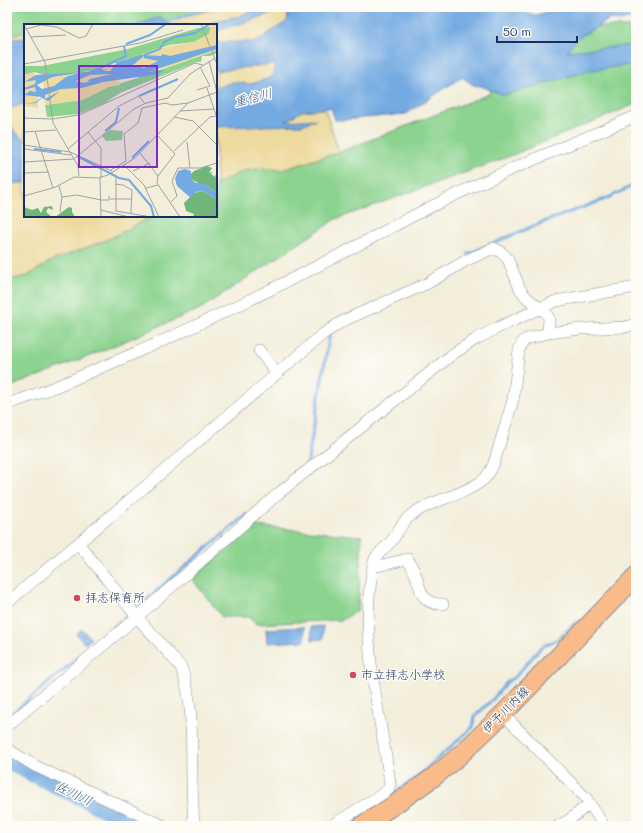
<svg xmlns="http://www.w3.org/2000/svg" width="643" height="833" viewBox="0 0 643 833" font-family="Mali,'Klee One',sans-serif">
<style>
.green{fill:#8bd38e;stroke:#538176}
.sand{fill:#eeda9e;stroke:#84847e}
.water{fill:#73aae2;stroke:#476ca0}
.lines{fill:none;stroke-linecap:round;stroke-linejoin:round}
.stream{stroke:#73aae2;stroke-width:3}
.river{stroke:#73aae2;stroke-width:19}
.street-casing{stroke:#878e9c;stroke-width:12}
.primary-casing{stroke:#878e9c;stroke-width:20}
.street{stroke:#fff;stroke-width:11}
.primary{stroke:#fabb8b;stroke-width:18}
.poi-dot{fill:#d1495b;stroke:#fdfcf7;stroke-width:1.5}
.labels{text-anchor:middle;stroke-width:3;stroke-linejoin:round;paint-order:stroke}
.poi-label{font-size:12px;fill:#1b2f5e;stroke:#fdfcf7;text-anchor:start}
.street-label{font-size:12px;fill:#1b2f5e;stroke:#fdfcf7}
.water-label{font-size:13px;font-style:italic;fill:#3a5a8c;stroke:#fdfcf7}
.inset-river{fill:none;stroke:#73aae2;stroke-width:2}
.inset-road{fill:none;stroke:#9da2a8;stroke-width:1}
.view{fill:#7b2cbf;fill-opacity:0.15;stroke:#7b2cbf;stroke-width:2}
.inset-edge{fill:none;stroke:#1b2f5e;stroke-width:2}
</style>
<rect width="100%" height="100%" fill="#fdfcf7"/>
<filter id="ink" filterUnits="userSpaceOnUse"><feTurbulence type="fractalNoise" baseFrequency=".025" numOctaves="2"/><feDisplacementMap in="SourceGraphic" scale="8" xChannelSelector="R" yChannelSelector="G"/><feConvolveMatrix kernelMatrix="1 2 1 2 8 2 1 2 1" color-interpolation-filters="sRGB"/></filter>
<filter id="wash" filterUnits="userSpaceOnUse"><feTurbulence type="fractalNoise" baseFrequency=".012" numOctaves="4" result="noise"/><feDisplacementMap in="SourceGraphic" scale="16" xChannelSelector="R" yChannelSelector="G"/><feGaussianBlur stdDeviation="0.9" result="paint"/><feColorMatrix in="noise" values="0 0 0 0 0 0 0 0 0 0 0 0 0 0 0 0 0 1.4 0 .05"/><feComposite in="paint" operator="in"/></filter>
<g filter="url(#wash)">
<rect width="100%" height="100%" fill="#f3eeda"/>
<path class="green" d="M7,7H224L147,25H25V33L7,35Z
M564,26L636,27V104L500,160L336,219L200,309L92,355L7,388V280L27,276L51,261L111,238L152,216H216V184L243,171L263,168L282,170L339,152L489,94L496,71Z
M255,526L362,536L358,610L342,620L256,624L248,617H222L192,579Z"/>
<path class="sand" d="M224,7H291L339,152L282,170L263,168L243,171L216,184V25H147Z
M25,33V216H152L111,238L51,261L27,276L7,280V35Z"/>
<path class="water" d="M259,7H276L269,14L216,32V25H211L212,22L239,16Z
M289,7H474L477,10L502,9L537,15L560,7H636V17L621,21L610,19L576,39L567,51L636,45V64L592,70L504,95L481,86L473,85L462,77L406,114L344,120H335L331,108L302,111L286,121L317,119L302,125L216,127V88L232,82L251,84L272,77L275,64L216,71V42H256L287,21Z
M160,17L171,25H137Z
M25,38V103L7,110V39Z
M7,122H10L14,131L23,139H25V183L7,184Z
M323,626V639L312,640L311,627Z
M304,627L305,641L267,643L266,629Z
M82,629L91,639L85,644L76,634Z"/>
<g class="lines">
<path class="stream" d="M159,25L209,7
M468,254L541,223L608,198L636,184
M307,465L330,333
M7,718L247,514
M9,761L13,756
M386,798L419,775L473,727L475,716L493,699L507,682L516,676L541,647L558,639L576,621"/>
<path class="river" d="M7,760L141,826"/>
</g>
</g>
<g filter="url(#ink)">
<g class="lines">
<defs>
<path id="street" d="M259,350L277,374
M7,404C48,392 87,373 126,357C223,315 318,267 411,217C483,179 560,149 636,116
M78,543L137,617L181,667C194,702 191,740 192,777C192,793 193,810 194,826
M373,567L408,559C410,564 414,570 416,576C421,591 422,605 443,604
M7,603L152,481L323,334L343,321L428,283L467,260L494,248L501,252L508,259L520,289L526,297L546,313L549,318L548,333
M503,714L586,798L604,826
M7,726L137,617L279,493L453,354L476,339L499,327L556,301L636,287
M7,749L35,766L164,826
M331,826L384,793L389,788L390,783C381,718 361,646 371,580C372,574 372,565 375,559C378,552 388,546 393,539C398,531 402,523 409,517C428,500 462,497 483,480C487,477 490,471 493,466L513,400L519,350L522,343L526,339L548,333L581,329L625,327L636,324
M558,826L569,820L589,804"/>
<path id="primary" d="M361,826L394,805L435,776L460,755L503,714L636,576"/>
</defs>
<use href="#street" class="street-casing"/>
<use href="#primary" class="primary-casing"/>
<use href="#street" class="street"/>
<use href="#primary" class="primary"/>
</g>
</g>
<g class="poi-dot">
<circle cx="77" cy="598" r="4"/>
<circle cx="353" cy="675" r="4"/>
</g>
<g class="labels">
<g class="poi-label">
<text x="85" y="602">拝志保育所</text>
<text x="361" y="679">市立拝志小学校</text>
</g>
<g class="street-label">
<text transform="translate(506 710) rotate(-45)" y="4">伊予川内線</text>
</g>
<g class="water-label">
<text transform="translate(253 97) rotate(-14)" y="5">重信川</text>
<text transform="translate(74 793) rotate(26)" y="5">佐川川</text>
</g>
</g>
<g transform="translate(24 24)">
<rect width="193" height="193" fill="#f3eeda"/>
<path d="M187,3L185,10L170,18L145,21L119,30L115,36L106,34L67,47L24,53L11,48L0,51V42H18L104,25L174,4ZM193,26V29L186,32H178L177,38H172L96,69L79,80L54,90L23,93L21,81L58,76L84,63L114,54L119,45L136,46ZM86,106L99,107L98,116L82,117L78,112Z" fill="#8bd38e"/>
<path d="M183,142L188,144L185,149L189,148L187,150L191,153L193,146V193H169L170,190L162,187L160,179L170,169L179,167L191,174L190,167L181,160L178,161L167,155V150L170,147ZM0,183L8,186L14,184L17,189L20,183L28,182L29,186L24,184L22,188L28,193H0ZM45,183L48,184V188L51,193H31Z" fill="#70b579"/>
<path d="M187,0H193V26L140,45H119L114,54L109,36H115L119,30L131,25L170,18L185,10ZM89,38L96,61L84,63L58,76L21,81L19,53L67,47L82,43ZM11,48L14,73V84L0,82V51Z" fill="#eeda9e"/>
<path d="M193,21V25L124,48L140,46L135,50L79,58L58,64L37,65L21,71V75L36,67L24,77L18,74L12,79L0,80L12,78L18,73L0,71L6,67L12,68L11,63L0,66V64L11,60L12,56L0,58L12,51L64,48L74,44L80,46L89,42L80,47H86L93,38L118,31L137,32L139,30L146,32ZM120,32V34L134,37L120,44L109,41ZM54,49L42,53L30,62L18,65L13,61L28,53ZM88,50L66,55L63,57H67L60,59L52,57L66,51ZM161,145L167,147V155L172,159H180L191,168V174L179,167L172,168L167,174L161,169L153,162L151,155L154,147Z" fill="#73aae2" fill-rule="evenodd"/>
<path class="inset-river" d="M102,20L126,11L142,0M120,31L136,25L140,18L151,13L171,9L186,0M75,45L102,32L100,22M115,72L154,55M81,107L92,98L95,84M10,125L37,128M53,132L95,154L105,156L127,182L130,193M108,134L125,117"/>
<path class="inset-road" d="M177,0L193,40M0,1L21,38L29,99L54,142L55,152M2,5L17,1L33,3L55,14L62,12L69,0M7,13L42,11M185,37L193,68M0,40L116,19L159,6M183,64L193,94M173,66L186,62L176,43M156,87L190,85M150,93L169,97L193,121M0,94L28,95L55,91L171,39L179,41M11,107L29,164M0,108L32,106M64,108L77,124V154M133,111L151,130L134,152L133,159L156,193M163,118L166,144M0,121L46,128L88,147M0,125L47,131M44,125L95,82L115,72L121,80M150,127L186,93L192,92M116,129L134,152M0,138L50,135L110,85L122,79L144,74L166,50L191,34M100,141L120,161L135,193M87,146L102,137L100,110L114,99L118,84L141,79L148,81L164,79M109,147L126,139M0,149L25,148M87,149L92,153V188M76,154L77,193M91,160L99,161L108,166L107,189M35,162L38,173L36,188M122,164L134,161M0,172L32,163L50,153L74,154L84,151L111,134L164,79L193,68M38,173L53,171L77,176H85V172M86,175H107M147,178L153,172L148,157L154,144H176L193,139M77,186L105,193M92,187L127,193"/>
<path class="view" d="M55,42H133V143H55Z"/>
<rect width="193" height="193" class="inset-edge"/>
</g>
<rect width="643" height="833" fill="none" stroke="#fdfcf7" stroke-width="24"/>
<path d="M497 36v6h80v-6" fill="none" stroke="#1b2f5e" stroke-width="2"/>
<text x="503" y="36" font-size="12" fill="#1b2f5e" stroke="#fdfcf7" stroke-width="3" paint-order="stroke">50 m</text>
</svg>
